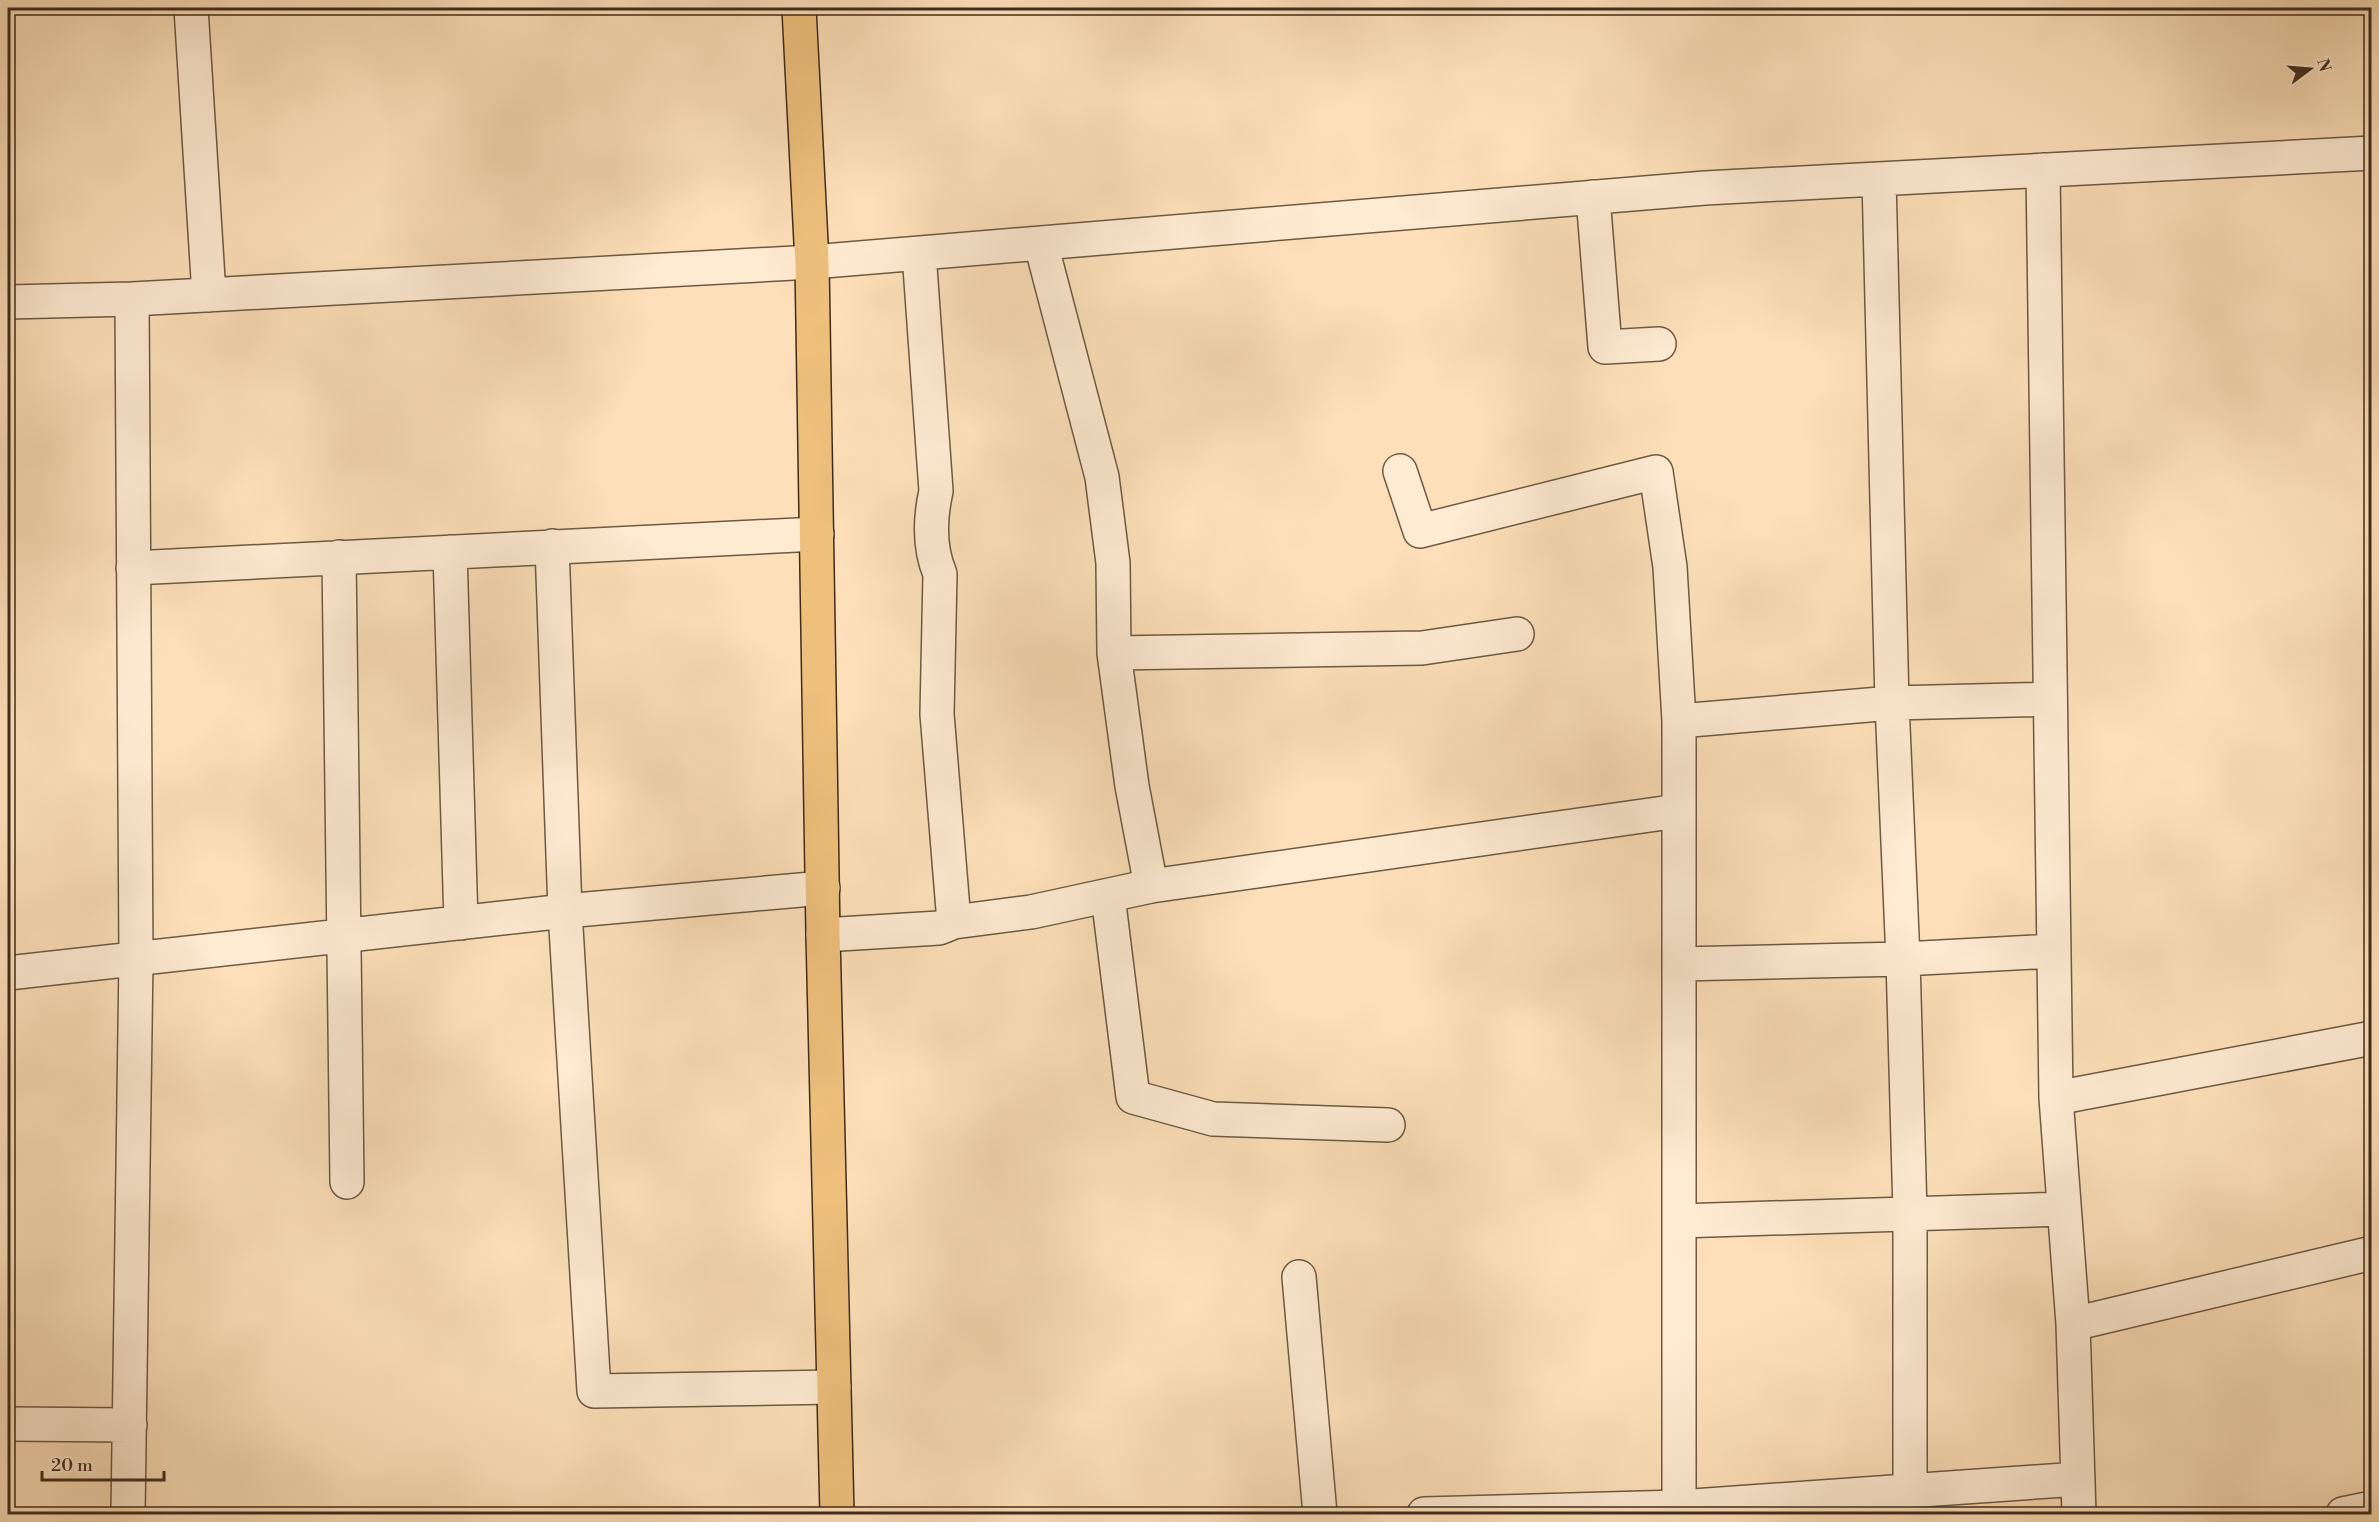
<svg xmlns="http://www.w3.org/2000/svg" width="2379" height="1522" viewBox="0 0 2379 1522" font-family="'Libre Bodoni',serif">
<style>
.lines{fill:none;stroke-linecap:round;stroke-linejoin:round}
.minor-casing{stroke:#6e5944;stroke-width:36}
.major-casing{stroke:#3e2c1d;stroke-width:36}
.minor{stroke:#feebd2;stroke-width:33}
.major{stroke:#eec07c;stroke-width:33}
</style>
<rect width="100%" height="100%" fill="#fde0b9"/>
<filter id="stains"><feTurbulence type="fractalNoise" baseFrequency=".00333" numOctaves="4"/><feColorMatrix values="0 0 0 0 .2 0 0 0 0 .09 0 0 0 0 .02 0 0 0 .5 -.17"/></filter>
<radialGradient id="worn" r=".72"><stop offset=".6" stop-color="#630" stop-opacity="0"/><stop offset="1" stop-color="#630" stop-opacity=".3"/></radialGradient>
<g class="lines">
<defs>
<path id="minor" d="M191,8L209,295
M2043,170L2056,1098L2073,1324L2079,1514
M1879,179L1892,703L1903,959L1910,1213V1491
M1593,197L1605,347L1659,344
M1041,244L1102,477L1113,563L1114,653L1132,786L1151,886
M919,253L936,491C930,518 929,548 940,574L937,714L954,922
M8,302L132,299L812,262L1705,188L2372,153
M1400,471L1420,531L1656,472L1670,567L1679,721V1507L2078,1479
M552,546L565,911L594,1391L834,1387
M450,552L461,923
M339,557L347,1182
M133,568L817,534
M1114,653L1422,648L1517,634
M1679,721L1892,703L2050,699
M1108,896L1133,1097L1213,1119L1388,1125
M823,935L939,928L954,922L1031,912L1151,886L1678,811
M1679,964L1903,959L2054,951
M8,973L565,911L823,888
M2056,1098L2372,1038
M1679,1221L2064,1209
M1299,1277L1320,1514
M2073,1324L2372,1253
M8,1424L130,1425
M128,1514L136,959L132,299
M1424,1514L1679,1507
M2343,1514L2372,1508"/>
<path id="major" d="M799,8L812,262L823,935L837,1514"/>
</defs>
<use href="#minor" class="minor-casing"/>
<use href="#major" class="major-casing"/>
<use href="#minor" class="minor"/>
<use href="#major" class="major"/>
</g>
<rect width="2379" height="1522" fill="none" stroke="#fde0b9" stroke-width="30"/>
<rect x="9" y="9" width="2361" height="1504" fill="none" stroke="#3e2c1d" stroke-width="3"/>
<rect x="15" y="15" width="2349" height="1492" fill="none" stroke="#3e2c1d" stroke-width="1.5"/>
<g transform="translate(2310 69) rotate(74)" stroke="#feebd2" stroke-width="4.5" paint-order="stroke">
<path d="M0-4.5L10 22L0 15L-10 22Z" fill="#3e2c1d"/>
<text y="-9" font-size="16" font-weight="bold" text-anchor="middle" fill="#3e2c1d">N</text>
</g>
<path d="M42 1471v9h122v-9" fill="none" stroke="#3e2c1d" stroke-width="3"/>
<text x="51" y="1471" font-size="18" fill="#3e2c1d" stroke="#feebd2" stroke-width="4.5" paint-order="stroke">20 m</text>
<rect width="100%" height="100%" filter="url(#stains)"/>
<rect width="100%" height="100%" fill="url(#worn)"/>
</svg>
